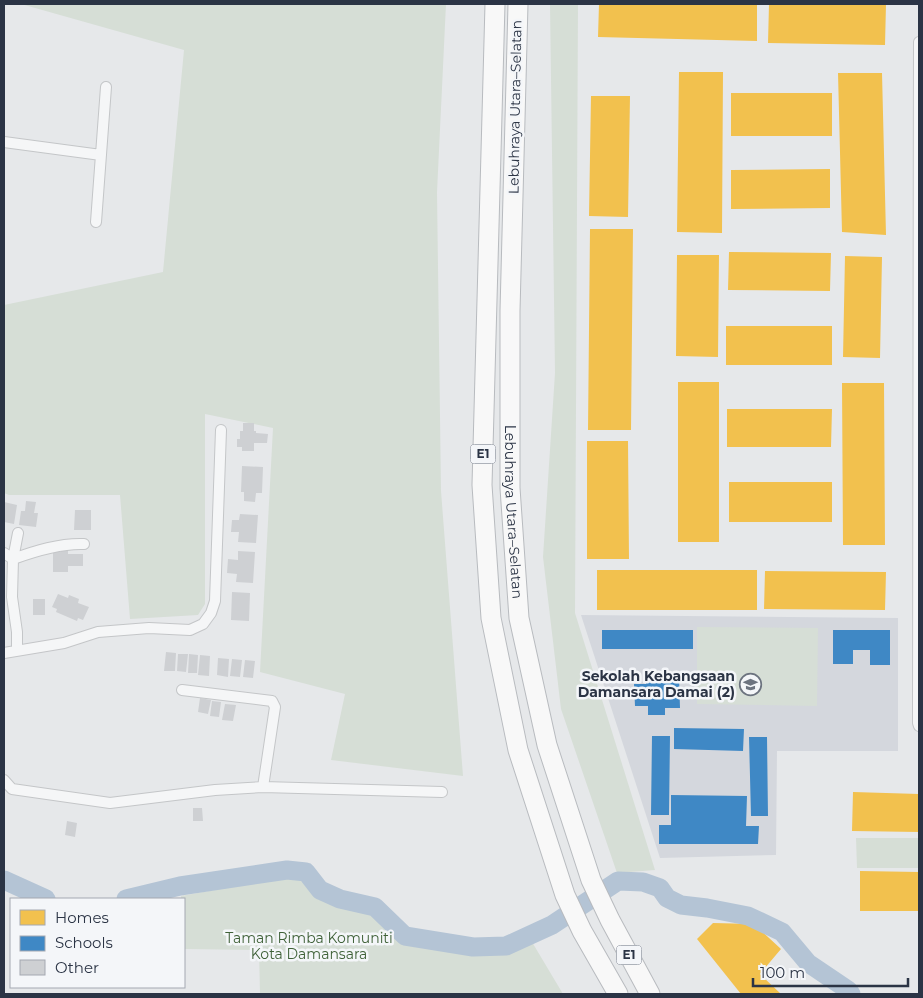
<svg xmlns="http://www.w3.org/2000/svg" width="923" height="998" viewBox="0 0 923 998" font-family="Montserrat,sans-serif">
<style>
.built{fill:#d4d7dd}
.green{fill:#d6ded6}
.homes{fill:#f2c14e}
.schools{fill:#3f88c5}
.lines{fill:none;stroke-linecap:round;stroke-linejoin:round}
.river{stroke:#b4c4d5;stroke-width:19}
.building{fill:#ced0d3}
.minor-casing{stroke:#c4c6c8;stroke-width:12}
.motorway-casing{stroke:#b8bbbf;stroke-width:21}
.minor{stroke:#f5f6f7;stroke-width:10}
.motorway{stroke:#f8f8f8;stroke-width:19}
.labels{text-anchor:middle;stroke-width:5;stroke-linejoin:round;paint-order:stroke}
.shield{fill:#f4f6f9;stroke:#676e7b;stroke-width:1}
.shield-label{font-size:12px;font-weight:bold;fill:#2b3445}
.street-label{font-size:14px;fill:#2b3445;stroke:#f4f6f9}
.poi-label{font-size:14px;font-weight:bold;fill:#2b3445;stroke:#f4f6f9;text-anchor:end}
.park-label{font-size:14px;fill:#3f6138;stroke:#f4f6f9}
</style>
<rect width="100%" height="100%" fill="#e6e8ea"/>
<path class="built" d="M581,615L898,618V751H777L776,855L660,858Z"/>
<path class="green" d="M21,4H446L437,192L441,491L463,776L331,760L345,694L260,672L273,428L205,414V604L198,615L130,619L120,495H9L4,493V305L163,272L184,50Z
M550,4H578L575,613L655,870L617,873L561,709L543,557L555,373Z
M697,627L818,628L817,706L697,704Z
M856,838H919V868H857Z
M281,878L304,879L316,894L338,906L372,913L403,941L474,952H507L532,942L563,994H260L259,950L184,949V899H181V896Z"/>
<path class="homes" d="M599,4H757V41L598,37Z
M769,4H886L885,45L768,43Z
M679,72H723L722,233L677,232Z
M838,73H882L886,235L842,232Z
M731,93H832V136H731Z
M591,96H630L628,217L589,216Z
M830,169V208L731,209V170Z
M590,229H633L631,430H588Z
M729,252L831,253L830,291L728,290Z
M677,255H719L718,357L676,356Z
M845,256L882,257L880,358L843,357Z
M726,326H832V365H726Z
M678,382H719V542H678Z
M842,383H884L885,545H843Z
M727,409H832L831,447H727Z
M587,441H628L629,559H587Z
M729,482H832V522H729Z
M597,570H757V610H597Z
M765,571L886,572L885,610L764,609Z
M853,792L919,794V832L852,831Z
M860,871L919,872V911H860Z
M713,923L754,924L781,949L760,974L781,994H741L697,939Z"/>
<path class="schools" d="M602,630H693V649H602Z
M833,630H890V665H870V650H853V664H833Z
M679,676L680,708H665V715H648V706H635L634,684H646V677Z
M674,728L744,729L743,751L674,749Z
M652,736H670L669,815H651Z
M749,737H767L768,816H751Z
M671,795L747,796L746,826H759L758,844H659V825H671Z"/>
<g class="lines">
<path class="river" d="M4,880L46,899
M126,899L180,886L287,870L306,872L320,890L340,899L375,907L405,936L473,947L506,946L552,925L618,881L643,882L660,888L667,898L681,905L707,908L748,916L782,932L808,963L848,990L851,994"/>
</g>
<path class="building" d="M243,423H254V431H256V433L268,434L267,443H254V451H242V447H237V439H240V431H243Z
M242,466L263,467L262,493H256L255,502L244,501V492H241Z
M26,501L36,502L34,513H38L36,527L19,525L21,511H25Z
M4,502L17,505L14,524L4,522Z
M75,510H91V530H74Z
M240,514L258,515L256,543L238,542L239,532H231L232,520H239Z
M61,550H68V554H83V566H68V572H53V552H61Z
M238,551L255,552L253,583L236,582L237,574L227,573L228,559L238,560Z
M232,592L250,593L249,621L231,620Z
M58,594L68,598L69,595L79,599L78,603L89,607L83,620L78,618L77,621L56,612L57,609L52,607Z
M33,599H45V615H33Z
M166,652L176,653L175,671H164Z
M178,654H188L186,672L177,671Z
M189,654L198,655L197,673H188Z
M200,655L210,656L209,676L198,675Z
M218,658L229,659L228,677L217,675Z
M232,659L242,660L240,677L230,676Z
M245,660L255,661L253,678L243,677Z
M200,698L211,700L208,714L198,712Z
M212,701L221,702L219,717L210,716Z
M225,704L236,705L233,721L222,720Z
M193,808H202L203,821H193Z
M67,821L77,823L75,837L65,835Z"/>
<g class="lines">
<defs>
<path id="minor" d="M919,42L918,703V723L919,726
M4,142L101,155
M96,222L106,87
M18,533L13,559C35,551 60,543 84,544
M4,553L13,559L12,597L17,632V651
M4,653L64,643L98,632L149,628L190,630L203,624L211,613L215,601L221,430
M182,690L272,701L275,707L263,787
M4,780L12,789L110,803L215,790L263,787L442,792"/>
<g id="motorway">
<path d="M495,4L482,485L491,618L518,750L565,895L582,931L618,994"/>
<path id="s1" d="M518,4L510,311V488L519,618L547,745L591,880L610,920L650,994"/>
</g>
</defs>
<use href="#minor" class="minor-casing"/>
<use href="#motorway" class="motorway-casing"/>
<use href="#minor" class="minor"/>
<use href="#motorway" class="motorway"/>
</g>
<defs>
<symbol id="school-ring" viewBox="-11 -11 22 22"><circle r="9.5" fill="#f4f6f9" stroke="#6c737f" stroke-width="1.5"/><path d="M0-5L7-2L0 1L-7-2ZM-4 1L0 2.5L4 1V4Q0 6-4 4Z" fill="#6c737f"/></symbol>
</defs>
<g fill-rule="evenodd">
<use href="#school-ring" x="738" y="672" width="25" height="25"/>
</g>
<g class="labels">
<g class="shield">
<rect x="470.5" y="444.5" width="25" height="19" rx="4"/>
<rect x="616.5" y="945.5" width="25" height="19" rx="4"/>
</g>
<g class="shield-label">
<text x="483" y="458">E1</text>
<text x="629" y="959">E1</text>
</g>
<g class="street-label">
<text transform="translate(515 107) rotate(-89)" y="5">Lebuhraya Utara–Selatan</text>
<text dy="5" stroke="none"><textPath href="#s1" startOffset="508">Lebuhraya Utara–Selatan</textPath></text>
</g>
<g class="poi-label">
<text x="735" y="681">Sekolah Kebangsaan<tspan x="735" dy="16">Damansara Damai (2)</tspan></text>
</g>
<g class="park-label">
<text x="309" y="943">Taman Rimba Komuniti<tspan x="309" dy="16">Kota Damansara</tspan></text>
</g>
</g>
<rect width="923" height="998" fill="none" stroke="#2b3445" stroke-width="10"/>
<rect x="10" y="898" width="175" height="90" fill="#f4f6f9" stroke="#a4a8b1"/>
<rect x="20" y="910" width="25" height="15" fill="#f2c14e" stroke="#a4a8b1"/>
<text x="55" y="923" font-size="15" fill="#2b3445">Homes</text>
<rect x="20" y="936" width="25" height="15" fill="#3f88c5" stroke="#a4a8b1"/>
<text x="55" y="948" font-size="15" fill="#2b3445">Schools</text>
<rect x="20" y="960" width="25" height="15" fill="#ced0d3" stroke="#a4a8b1"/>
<text x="55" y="973" font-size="15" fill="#2b3445">Other</text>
<path d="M753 978v8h155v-8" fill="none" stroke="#2b3445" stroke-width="2.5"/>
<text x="760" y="978" font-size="15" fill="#2b3445" stroke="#f4f6f9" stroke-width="4" paint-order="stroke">100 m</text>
</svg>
